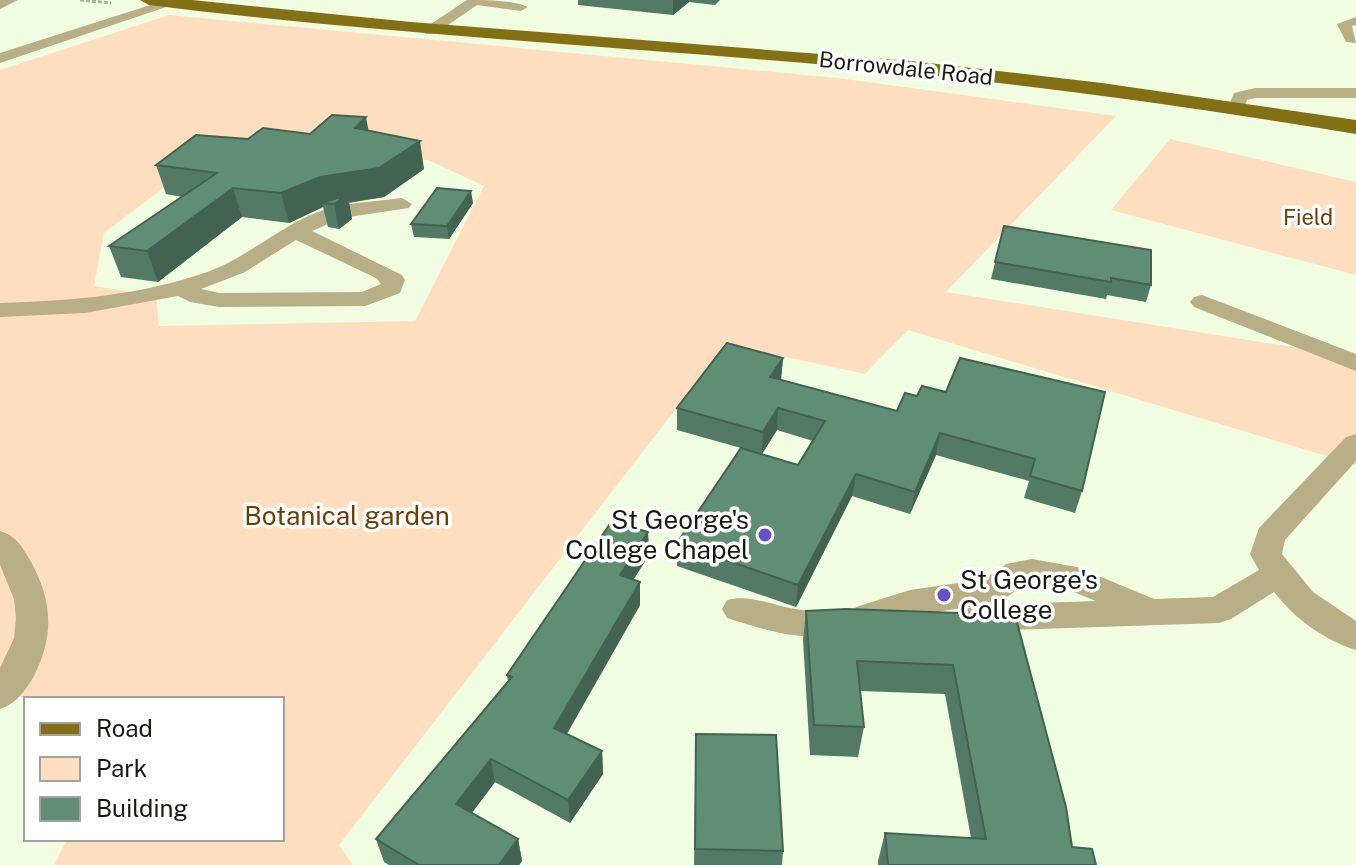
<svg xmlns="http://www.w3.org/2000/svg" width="1356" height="865" viewBox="0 0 1356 865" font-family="'Public Sans',sans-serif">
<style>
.green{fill:#ffdec0;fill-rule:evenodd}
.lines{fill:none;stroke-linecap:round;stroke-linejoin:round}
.path{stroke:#a9b39d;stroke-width:3;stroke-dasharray:4 2;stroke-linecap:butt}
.minor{fill:#b8af86;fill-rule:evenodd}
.major{fill:#837015;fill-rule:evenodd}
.wall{fill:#537a65;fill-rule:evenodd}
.shaded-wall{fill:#436352}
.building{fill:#608e75;stroke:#436352;stroke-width:2}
.poi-dot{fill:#6550c9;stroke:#fff;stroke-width:3}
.labels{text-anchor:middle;stroke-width:7;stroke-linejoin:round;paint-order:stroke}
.far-street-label{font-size:22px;fill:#161a11;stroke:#fff}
.far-park-label{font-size:22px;fill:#6e3e00;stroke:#fff}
.park-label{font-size:26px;fill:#6e3e00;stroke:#fff}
.poi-label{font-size:26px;fill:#161a11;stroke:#fff;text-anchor:end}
</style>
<rect width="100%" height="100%" fill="#f0fde1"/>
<path class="green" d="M169,15L838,78L1116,116L946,292L1356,357V465L908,330L865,374L726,344L339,845L353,865H54L67,839H282V699H37L0,694V70ZM211,152L428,160L484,186L415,321L159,326L156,296L94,286L104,233Z
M1170,139L1356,182V275L1111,210Z"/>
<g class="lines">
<path class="path" d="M80,0L111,3"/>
<path class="minor" d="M0,0H18L0,9Z
M166,0H187L0,63V53Z
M467,0C485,0 513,0 528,7L521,11L477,5L435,34H425V28Z
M1356,17V25L1352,26L1356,43L1346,42L1337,24Z
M1255,88H1356V98H1255L1247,100L1242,114H1230L1227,110L1234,93Z
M402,198L412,204L409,208L342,218L312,231L402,275L405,280L400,293L365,306L219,307L190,302L178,296L85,313L0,317V303C72,301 143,295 210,271C249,256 279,227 318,212C344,202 374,202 402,198ZM296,240L376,278L381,284L362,292L219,293L201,289L243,273Z
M1202,295L1356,354V371L1194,307L1190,302L1194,297Z
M1356,434V461L1285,540L1282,554L1313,592L1356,621V650C1324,640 1295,619 1274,592L1231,619L1219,623L977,631L965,627L960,618L965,609L975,606L910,616L868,629L856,625L852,631C810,645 768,631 727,618L722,609L727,600C750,593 778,608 802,610C819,612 836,607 852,613L856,607L910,590L985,579L1006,564L1032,559L1077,567L1154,599L1213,597L1259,570L1250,554L1259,528L1346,437ZM1032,583L1061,587L1096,601L980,605L1007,597L1025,584Z
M0,531C15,535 22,546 30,560C52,599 55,635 34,676C25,691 17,703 0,709V668L14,638L16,618L14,599L0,565Z"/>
<path class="major" d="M140,0H192L411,22L911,61L1102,83L1356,120V134C1187,106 1018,83 848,67C615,46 381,34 149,5Z"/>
</g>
<path class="wall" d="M578,0H720L715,5L689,2L673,15L578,5Z
M369,131L424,169L384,197L349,203L352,219L339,229L328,227L323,207L289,223L242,217L158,282L121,277L109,246L182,197L166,194L156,165L310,134Z
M473,203L449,239L414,237L411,224Z
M1004,226L1151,285L1146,302L1107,295L1106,299L991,279Z
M783,358L781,380L897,411L917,396L946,392L1082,491L1075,513L1024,498L1029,481L936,455L910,514L852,496L796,607L677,566V543L741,448L677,430V408ZM777,430L813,441L798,465L762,454Z
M648,532L649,555L633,580L640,582V605L567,734L602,751L603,774L570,823L495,782L472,813L518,839L522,861L519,865H389L384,862L376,839L508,682L507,675Z
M806,611L1015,615L1072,847L1096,865H878V861L885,833L971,838L945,694L860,691L864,727L858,757L810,755L803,640Z
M696,734L783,851L782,865H694Z"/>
<path class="shaded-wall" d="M673,0H689V2L673,15Z
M366,117L371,144L355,128Z
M420,141L424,169L384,197L349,202L352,219L339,229L334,204L322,203L323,207L289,223L281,193L320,177Z
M233,188L242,217L158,282L147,251Z
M471,191L473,203L449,239L447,226Z
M783,358L781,379L769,398L770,377Z
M778,408L777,430L762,454L763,432Z
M940,433L936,455L910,514L915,492Z
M856,474L852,496L796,607L798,585Z
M648,532L649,555L622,598L620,575Z
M640,582V605L557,750L554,728Z
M602,751L603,774L570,823L568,800Z
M491,759L495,782L461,827L456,804Z
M518,839L522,861L519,865H499Z"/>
<path class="building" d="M332,115L366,117L355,128L420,141L379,168L320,177L281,193L233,188L147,251L109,246L217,173L156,165L196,135L248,139L263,128L310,134Z
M437,188L471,191L447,226L411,224Z
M347,195L334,204L322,203Z
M1004,226L1151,250V285L1111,278V282L995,262Z
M727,343L783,358L770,377L897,411L905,393L917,396L922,386L946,392L960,358L1105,392L1082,491L1030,476L1035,459L940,433L915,492L856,474L798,585L677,543L741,448L798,465L825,421L778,408L763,432L677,408Z
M612,521L648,532L620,575L640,582L554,728L602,751L568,800L491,759L456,804L518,839L499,865H419L376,839L512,677L507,675Z
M846,609L1015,615L1066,807L1072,847L1092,849L1096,865H888L885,833L986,839L953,665L857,661L864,727L814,725L806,611Z
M696,734L776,735L783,851L695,849Z"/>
<g class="poi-dot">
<circle cx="765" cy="535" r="8"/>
<circle cx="944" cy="595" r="8"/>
</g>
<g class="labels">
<g class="far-street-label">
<text transform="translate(906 68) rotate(6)" y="8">Borrowdale Road</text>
</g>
<g class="far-park-label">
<text x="1308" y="225">Field</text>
</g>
<g class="park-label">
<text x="347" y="525">Botanical garden</text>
</g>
<g class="poi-label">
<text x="749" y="529">St George's<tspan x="749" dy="30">College Chapel</tspan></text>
<text x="960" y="589" text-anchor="start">St George's<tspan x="960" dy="30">College</tspan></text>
</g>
</g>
<rect x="24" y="697" width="260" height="144" fill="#ffffff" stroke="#a2a3a0" stroke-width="2"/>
<rect x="40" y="723" width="40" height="12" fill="#837015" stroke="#a2a3a0" stroke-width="2"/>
<text x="96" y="737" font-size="24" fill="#161a11">Road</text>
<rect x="40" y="757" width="40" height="24" fill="#ffdec0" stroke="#a2a3a0" stroke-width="2"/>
<text x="96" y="777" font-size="24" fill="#161a11">Park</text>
<rect x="40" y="797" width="40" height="24" fill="#608e75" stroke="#a2a3a0" stroke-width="2"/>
<text x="96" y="817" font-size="24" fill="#161a11">Building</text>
</svg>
